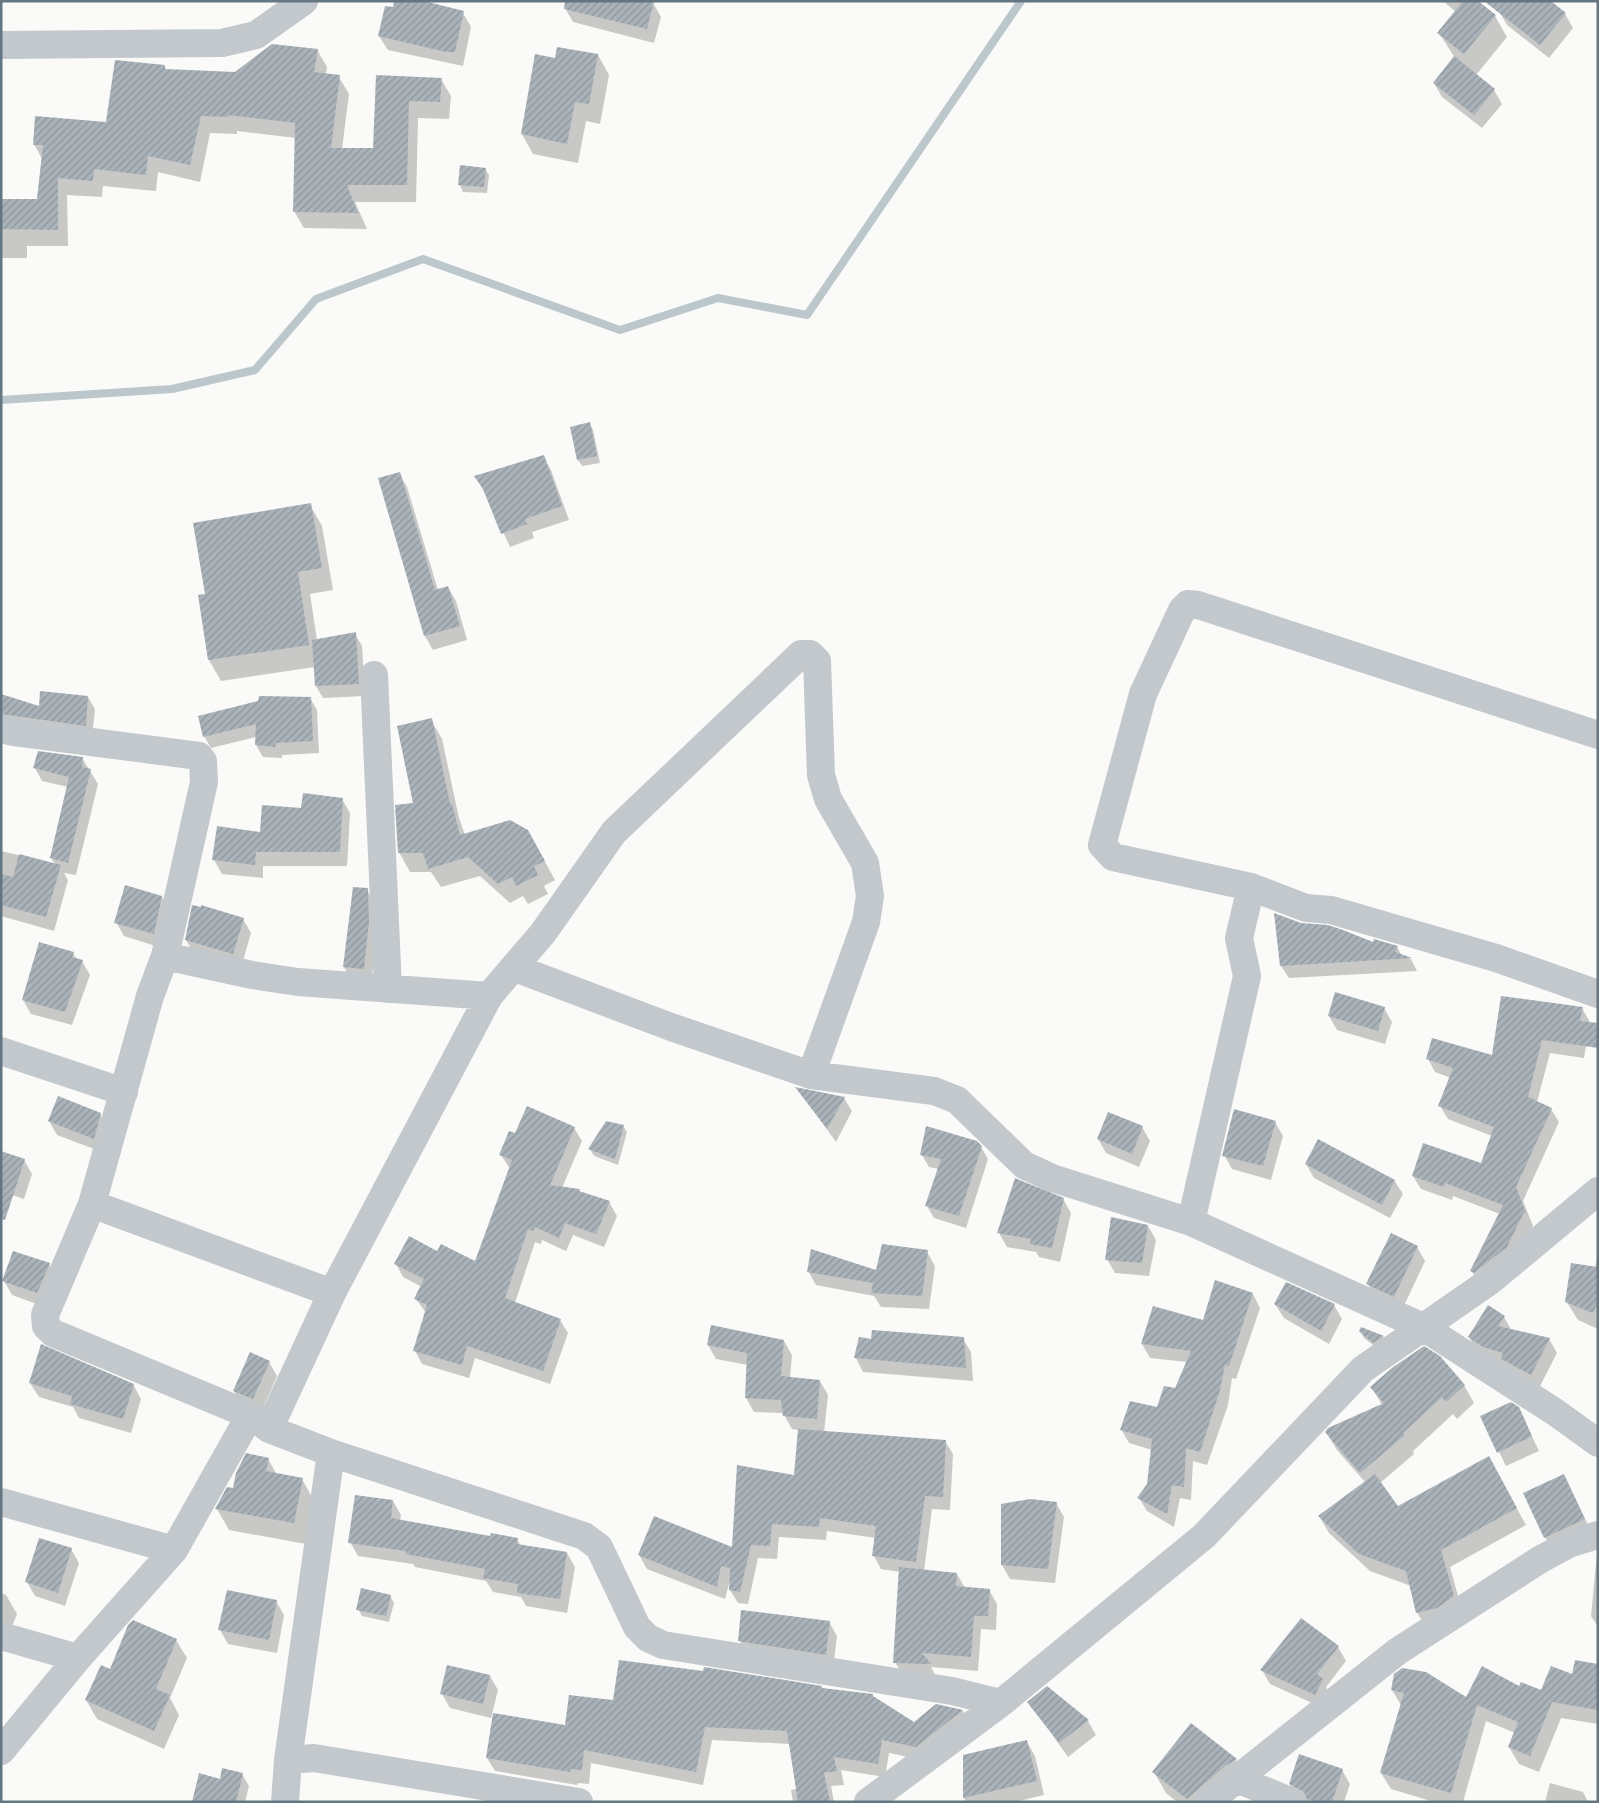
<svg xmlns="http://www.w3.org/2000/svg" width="1599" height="1803" viewBox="0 0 1599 1803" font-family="Barlow,sans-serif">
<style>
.shadow{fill:#0003}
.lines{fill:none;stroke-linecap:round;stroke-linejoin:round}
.stream{stroke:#bbc7cb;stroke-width:8}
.building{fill:url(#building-hatch)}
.street{stroke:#c3c8cc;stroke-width:28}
</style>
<defs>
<pattern id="building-hatch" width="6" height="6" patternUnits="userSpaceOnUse" patternTransform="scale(1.25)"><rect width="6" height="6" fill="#aab3b9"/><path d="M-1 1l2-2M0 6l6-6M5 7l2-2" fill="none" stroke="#8e969c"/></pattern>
</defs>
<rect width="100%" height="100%" fill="#fafaf8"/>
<path class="shadow" d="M1443,1H1477L1495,16L1507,37L1476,75L1494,90L1502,104L1482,128L1442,97L1434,83L1455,58L1439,33L1456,12Z
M653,3L661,17L654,43L573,22L565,8Z
M1499,11L1565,14L1573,28L1549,58L1507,25Z
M463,13L471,27L463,66L388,50L379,36Z
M317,50L327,67L326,75L339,77L349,94L342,149L375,150L377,76L441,79L451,96L449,119L418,118L416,202H355L367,229L304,228L294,211L296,138L237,131V134L210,133L200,182L158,172L156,191L103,186L102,197L67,195L68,246H27V258H1V200H38L42,159L34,144L107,123L164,66L167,71L236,74Z
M598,55L609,75L600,124L586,121L578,163L533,154L522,134L556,60Z
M485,169L489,175L487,193L463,192L460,185Z
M590,424L593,430L600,463L582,466L578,460L571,428Z
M543,457L551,470L569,520L532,532L534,538L510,547L486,494L476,477Z
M399,473L407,487L438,590L448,587L456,601L467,640L433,650L425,636L379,479Z
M310,505L322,526L333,590L310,594L317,640L355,634L362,646L365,696L323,698L316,686L315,667L221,681L209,660L206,595Z
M1,696L40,708L88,697L95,709L92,737L1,728Z
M310,698L317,710L319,753L282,755V758L263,757L256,745V737L211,748L204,736Z
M431,720L442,739L459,818L465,835L539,851L555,880L544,886L548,894L528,904L523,896L510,903L480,876L441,887L431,872H410L399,852L415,804Z
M82,758L98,784L76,875L64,873L68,880L54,931L1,916V851L55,864L51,858L68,787L42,781L35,768Z
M342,799L350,813L347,866H263V878L222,874L214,860L302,809Z
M367,890L375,904L377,937L371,983L352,981L344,967Z
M162,897L170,911L162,948L124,936L116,922Z
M243,919L251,933L241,968L194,954L186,940Z
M1300,924L1373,944L1397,947L1402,956L1411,959L1417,971L1289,978L1281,966Z
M73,953L77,960L82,961L90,975L72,1025L31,1014L23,1000Z
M1384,1008L1392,1022L1385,1044L1337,1030L1329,1016Z
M1582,1008L1590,1022L1584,1058L1550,1053L1537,1102L1551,1109L1559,1122L1523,1201L1533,1226L1514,1260L1479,1284L1472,1271L1500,1214L1453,1196L1452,1200L1421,1189L1413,1176L1482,1165L1492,1136L1448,1119L1440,1106L1451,1078L1435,1072L1428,1059L1493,1057Z
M798,1089L844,1098L852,1111L836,1142Z
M100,1114L108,1128L102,1152L57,1135L49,1121Z
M1275,1122L1283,1136L1271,1180L1232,1169L1224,1155Z
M623,1126L627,1132L618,1165L594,1156L590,1149Z
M1142,1127L1150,1141L1139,1167L1106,1153L1098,1139Z
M574,1128L582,1141L562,1188L579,1191L581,1193L609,1202L617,1216L604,1247L573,1235L566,1251L542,1240L541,1244L535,1242L515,1303L560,1320L568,1333L550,1384L475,1358L469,1378L422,1364L415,1351L426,1313L416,1299L422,1287L403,1277L396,1264L438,1253L476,1262L510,1169L501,1155L516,1135Z
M981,1147L988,1159L966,1228L934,1218L927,1206L939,1169L929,1167L922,1155Z
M24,1160L32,1174L24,1199L1,1191Z
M1306,1164L1394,1180L1403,1194L1390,1218L1314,1178Z
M1063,1199L1071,1213L1060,1262L1039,1257L1036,1252L1007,1247L999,1233Z
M1148,1226L1156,1240L1149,1276L1115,1273L1107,1259Z
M1417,1247L1425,1261L1402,1310L1376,1298L1368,1284Z
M927,1252L935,1266L929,1309L881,1307L874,1296L816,1285L808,1271H877Z
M1598,1254V1329L1578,1320L1566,1301L1595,1268Z
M49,1264L57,1278L45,1307L12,1295L4,1281Z
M1253,1294L1260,1308L1236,1379L1232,1378L1228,1405L1207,1465L1193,1461L1191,1500L1180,1498L1174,1527L1147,1511L1139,1498L1148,1484L1152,1450L1129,1443L1121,1429L1157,1408L1175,1390L1187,1362L1150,1358L1142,1344L1204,1322Z
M1275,1304L1334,1305L1342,1319L1329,1344L1284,1318Z
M1504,1317L1512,1331L1549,1339L1557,1353L1539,1388L1477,1351L1469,1337Z
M1360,1331L1383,1337L1386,1343L1378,1349L1364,1338Z
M963,1339L971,1352L973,1381L863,1372L856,1358Z
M784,1341L792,1355L790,1378L820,1381L828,1395L824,1433L945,1441L953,1454L950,1510L932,1509L924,1571L957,1574L965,1588L989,1590L997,1604L996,1630L981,1629L978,1671L931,1667L937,1678L903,1676L895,1662L900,1572L881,1569L874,1556L876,1538L827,1531L826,1540L779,1537L777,1559L758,1558L748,1604L738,1603L730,1590L731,1576L725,1599L647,1569L639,1555L733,1549L795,1477L799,1430L792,1429L783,1413L754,1412L746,1398L748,1365L716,1359L708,1345Z
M269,1362L277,1376L261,1413L242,1405L234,1391Z
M30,1383L133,1384L141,1399L131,1433L79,1418L73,1407L39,1397Z
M1464,1385L1474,1403L1457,1419L1453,1414L1413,1451L1414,1454L1380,1483L1398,1507L1498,1475L1526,1525L1450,1567L1463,1614L1427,1630L1417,1612L1411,1586L1370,1571L1329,1533L1319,1516L1365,1482L1337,1450L1326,1432L1382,1405L1372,1388Z
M1518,1408L1539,1451L1506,1466L1482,1417Z
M268,1459L277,1475L302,1479L314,1501L306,1544L229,1530L217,1509Z
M1564,1476L1592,1533L1553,1551L1545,1537Z
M393,1501L401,1515L400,1520L491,1538L517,1539L521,1546L567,1553L575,1567L567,1613L526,1606L521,1597L493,1592L486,1581L415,1567L413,1564L358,1556L350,1542Z
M1056,1503L1064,1517L1055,1583L1010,1579L1002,1565Z
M71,1549L79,1563L65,1606L35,1596L27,1582Z
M1597,1553H1598V1627L1591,1616Z
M1,1593L6,1595L17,1614L6,1641H1Z
M390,1596L394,1603L389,1622L362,1616L358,1609Z
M276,1601L284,1615L277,1653L228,1644L220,1630Z
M829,1622L837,1636L833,1669L748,1655L740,1641Z
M176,1640L187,1658L170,1698L179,1715L164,1749L97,1719L86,1700L110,1670Z
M1338,1647L1346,1661L1326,1687L1330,1694L1323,1708L1270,1684L1262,1670Z
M1598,1665V1724L1561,1718L1539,1772L1519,1764L1509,1747L1515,1733L1486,1721L1463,1802H1434L1391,1789L1381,1773L1401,1705L1392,1690L1466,1698L1520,1688L1542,1692Z
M490,1676L498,1690L491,1718L450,1708L442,1694Z
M1047,1687L1088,1721L1096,1735L1068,1757L1029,1702Z
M823,1689L874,1699L914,1723L936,1706L963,1711L970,1724L924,1760L889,1753L885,1777L841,1770L844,1785L831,1786L834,1802H793L791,1790L797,1789L790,1744L712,1740L703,1785L591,1763L589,1784L578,1783L577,1785L495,1771L487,1758L566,1726L614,1702Z
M1191,1725L1236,1760L1248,1780L1220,1802H1177L1166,1793L1154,1772Z
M1027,1742L1035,1756L1044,1795L1015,1802H966L964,1798Z
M1342,1770L1350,1784L1344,1802H1306L1298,1798L1290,1784Z
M242,1774L249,1786L245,1802H193Z
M1550,1783L1583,1792L1588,1802H1545Z"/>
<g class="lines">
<path class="stream" d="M1,400L172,389L255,370L316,299L423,259L620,330L718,298L807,315L1021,1"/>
</g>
<path class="building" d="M394,1H424L464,11L455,52H446L378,36L385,6L393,7Z
M565,1H654L647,29L564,9Z
M1463,1H1478L1496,15L1464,54L1437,33Z
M1484,1H1551L1566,13L1540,45Z
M272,44L318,49L314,72L340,75L331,148H373L376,75L442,78L440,102L409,101L407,185H347L358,213L293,212L295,123L228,115V117L201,116L190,165L148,156L146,175L94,169L93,181L58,178V230L1,229V199H37L43,145H33L35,116L106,122L115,60L165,65V69L235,72Z
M557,47L598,54L589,104L575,102L567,144L521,134L535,54L555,58Z
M1454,56L1495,89L1474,115L1433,83Z
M460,165L486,168L484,187L458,185Z
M590,422L597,456L577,460L570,427Z
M544,455L562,506L525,519L527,524L501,534L483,489L474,476Z
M400,472L435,590L448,586L460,626L424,636L378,478Z
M311,503L322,568L298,572L309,645L208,660L198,595L205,594L193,523Z
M356,632L359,684L315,686L312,640Z
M40,691L88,696L86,726L1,714V694L39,706Z
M259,696L311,697L313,741L276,743L275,747L255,745L256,724L203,737L198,716L258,701Z
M432,718L450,804H452L460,835L510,820L528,830L545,861L534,866L538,875L516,886L512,877L498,884L468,857L428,869L423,853H398L395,805L413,803L397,726Z
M38,751L83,757L82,767L91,769L68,863L50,858L69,777L33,768Z
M303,793L343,798L340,852H256L255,865L212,860L217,826L260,832L262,805L301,808Z
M19,854L61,865L46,917L1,905V874L13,877Z
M125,885L162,896L154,934L114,923Z
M353,887L368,888L369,922L364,969L343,967Z
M192,905L201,907V905L244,918L233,954L185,940Z
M1274,913L1301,923L1328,925L1343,930L1373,942L1374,939L1398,946L1395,952L1412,958L1280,966Z
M39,942L74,952L72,957L83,960L65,1012L22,1000Z
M1335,992L1385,1007L1378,1031L1328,1016Z
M1501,996L1583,1007L1580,1021L1598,1023V1048L1542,1040L1528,1097L1552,1108L1516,1187L1526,1213L1524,1212L1507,1247L1474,1273L1470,1271L1503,1205L1445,1183L1444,1187L1412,1176L1423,1143L1481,1163L1494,1127L1438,1106L1453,1068L1426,1059L1432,1038L1492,1055Z
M795,1087L845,1097L827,1129Z
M58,1096L101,1113L94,1139L48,1121Z
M527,1106L575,1127L550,1185L580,1189L579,1191L610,1201L596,1234L565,1223L559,1238L535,1227L533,1231L528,1229L505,1298L561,1319L543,1371L467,1346L462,1365L413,1351L427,1305L414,1299L424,1279L394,1264L409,1236L437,1251L441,1244L475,1261L512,1160L499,1155L509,1131L515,1133Z
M1234,1109L1276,1121L1263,1166L1222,1156Z
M1108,1112L1143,1126L1132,1154L1097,1139Z
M606,1121L624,1125L615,1159L588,1149Z
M926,1126L977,1141L982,1146L959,1216L925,1206L941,1159L920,1155Z
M1318,1139L1395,1180L1382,1205L1305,1164Z
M1,1151L25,1159L5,1220L1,1219Z
M1015,1178L1064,1198L1052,1248L1030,1244L1031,1239L997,1233Z
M1111,1217L1148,1225L1142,1263L1105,1260Z
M1391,1233L1418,1246L1394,1297L1366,1284Z
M882,1244L928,1250L922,1296L871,1293L873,1283L807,1272L811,1249L876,1270Z
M13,1251L50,1263L37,1293L2,1281Z
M1571,1263L1598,1267V1302L1593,1313L1565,1302Z
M1215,1280L1253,1293L1229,1366L1225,1365L1220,1390L1200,1452L1186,1448L1184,1487L1172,1485L1167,1514L1137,1498L1147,1484L1152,1439L1120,1430L1130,1401L1157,1407L1164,1386L1175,1388L1191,1351L1141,1344L1153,1306L1203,1320Z
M1286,1282L1335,1304L1321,1331L1274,1304Z
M1488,1305L1505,1316L1498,1326L1550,1338L1531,1375L1501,1359L1503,1353L1483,1347L1468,1337Z
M711,1325L784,1340L781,1376L820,1380L817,1419L783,1416L781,1400L745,1398L747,1353L707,1345Z
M1361,1327L1384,1336L1373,1343L1359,1331Z
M872,1330L964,1337L966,1368L854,1358L859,1337L871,1339Z
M41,1344L134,1384L123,1419L70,1404L72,1396L29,1383Z
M1424,1346L1440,1356L1465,1385L1446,1402L1442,1397L1403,1433L1405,1435L1360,1473L1325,1432L1328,1428L1384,1403L1370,1387L1392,1368Z
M250,1352L270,1361L253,1399L233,1391Z
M1511,1402L1519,1407L1532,1436L1497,1453L1480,1416Z
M798,1429L946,1440L943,1497L925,1496L916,1562L872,1556L876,1526L820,1518L819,1527L772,1524L770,1546L751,1545L740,1592L729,1590L730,1568L721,1566L717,1587L638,1555L654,1516L732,1547L737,1465L794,1475Z
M246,1453L269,1458L266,1471L303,1478L294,1523L215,1509L227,1487L233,1488L236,1473Z
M1489,1456L1517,1508L1441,1550L1454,1596L1437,1608L1416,1613L1406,1571L1359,1554L1318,1516L1375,1474L1398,1506Z
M1564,1474L1585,1519L1544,1538L1523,1493Z
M355,1495L393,1500L391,1518L490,1536L491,1533L518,1538L517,1544L567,1552L560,1599L517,1593L518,1584L483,1578L485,1569L406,1554V1551L348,1543Z
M1030,1499L1057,1502L1048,1569L1001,1565V1504Z
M39,1538L72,1548L58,1593L25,1582Z
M899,1567L957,1573L956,1586L990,1589L988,1616H974L971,1657L922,1653L931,1664L893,1663Z
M361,1588L391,1595L386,1616L356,1610Z
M227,1590L277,1600L269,1640L218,1630Z
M741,1610L830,1621L826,1655L738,1641Z
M1301,1618L1339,1646L1317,1674L1323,1679L1315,1695L1260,1670Z
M133,1620L177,1639L156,1689L170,1695L154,1731L85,1700L101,1665L110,1669L128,1625Z
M619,1660L703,1671L704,1667L822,1686V1688L873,1694V1696L914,1722L936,1704L963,1710L916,1747L882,1740L878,1764L834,1757L837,1771L824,1773L830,1802H798L787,1731L705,1727L696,1772L584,1750L582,1770L570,1769V1772L486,1758L493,1713L565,1725L569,1695L613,1700Z
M1575,1660L1598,1664V1710L1552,1702L1530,1756L1508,1747L1518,1722L1477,1705L1451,1793L1380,1773L1404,1693L1391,1690L1394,1674L1402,1668L1426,1672L1466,1697L1482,1666L1519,1686L1521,1682L1541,1690L1551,1666L1572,1674Z
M447,1665L490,1675L483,1704L440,1694Z
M1047,1686L1089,1720L1059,1743L1027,1702Z
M1191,1723L1237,1759L1225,1766L1187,1799L1152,1772Z
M1027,1740L1037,1781L963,1798V1755Z
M1299,1754L1343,1769L1332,1802H1317L1307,1799L1304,1792L1289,1784Z
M222,1768L243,1773L236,1802H192L199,1773L220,1779Z"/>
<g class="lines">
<path class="street" d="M1,45L222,43L256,35L304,1
M374,675L388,989
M1,729L14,732L199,756L203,761L204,782L165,956L150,996L92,1204L45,1315L46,1326L53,1333L250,1415L269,1429L331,1453L584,1536L599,1547L637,1627L648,1638L663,1645L952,1691L1001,1703
M1598,735L1198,605L1188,604L1182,610L1143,694L1102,845L1113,857L1251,887L1306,908L1331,910L1496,958L1598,994
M165,956L252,975L298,982L489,996
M515,968L671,1027L811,1075L934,1091L957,1100L1024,1165L1052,1178L1191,1222L1423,1327L1555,1412L1598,1443
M1,1051L124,1092
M92,1204L332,1293
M1191,1222L1247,976L1239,938L1251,887
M269,1429L332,1293L489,996L543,933L614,832L801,654H810L817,661L821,775L828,799L865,863L870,896L866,922L811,1075
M1,1502L174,1550
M1,1636L78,1658
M1,1751L78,1658L174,1550L250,1415
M288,1760L314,1758L579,1802
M1235,1778L1292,1802
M285,1802L288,1760L331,1453
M868,1802L1001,1703L1204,1536L1363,1369L1490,1281L1598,1191
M1208,1802L1398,1651L1541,1559L1571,1543L1598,1535"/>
</g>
<rect width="1599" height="1803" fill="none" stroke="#657683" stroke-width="5"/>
</svg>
